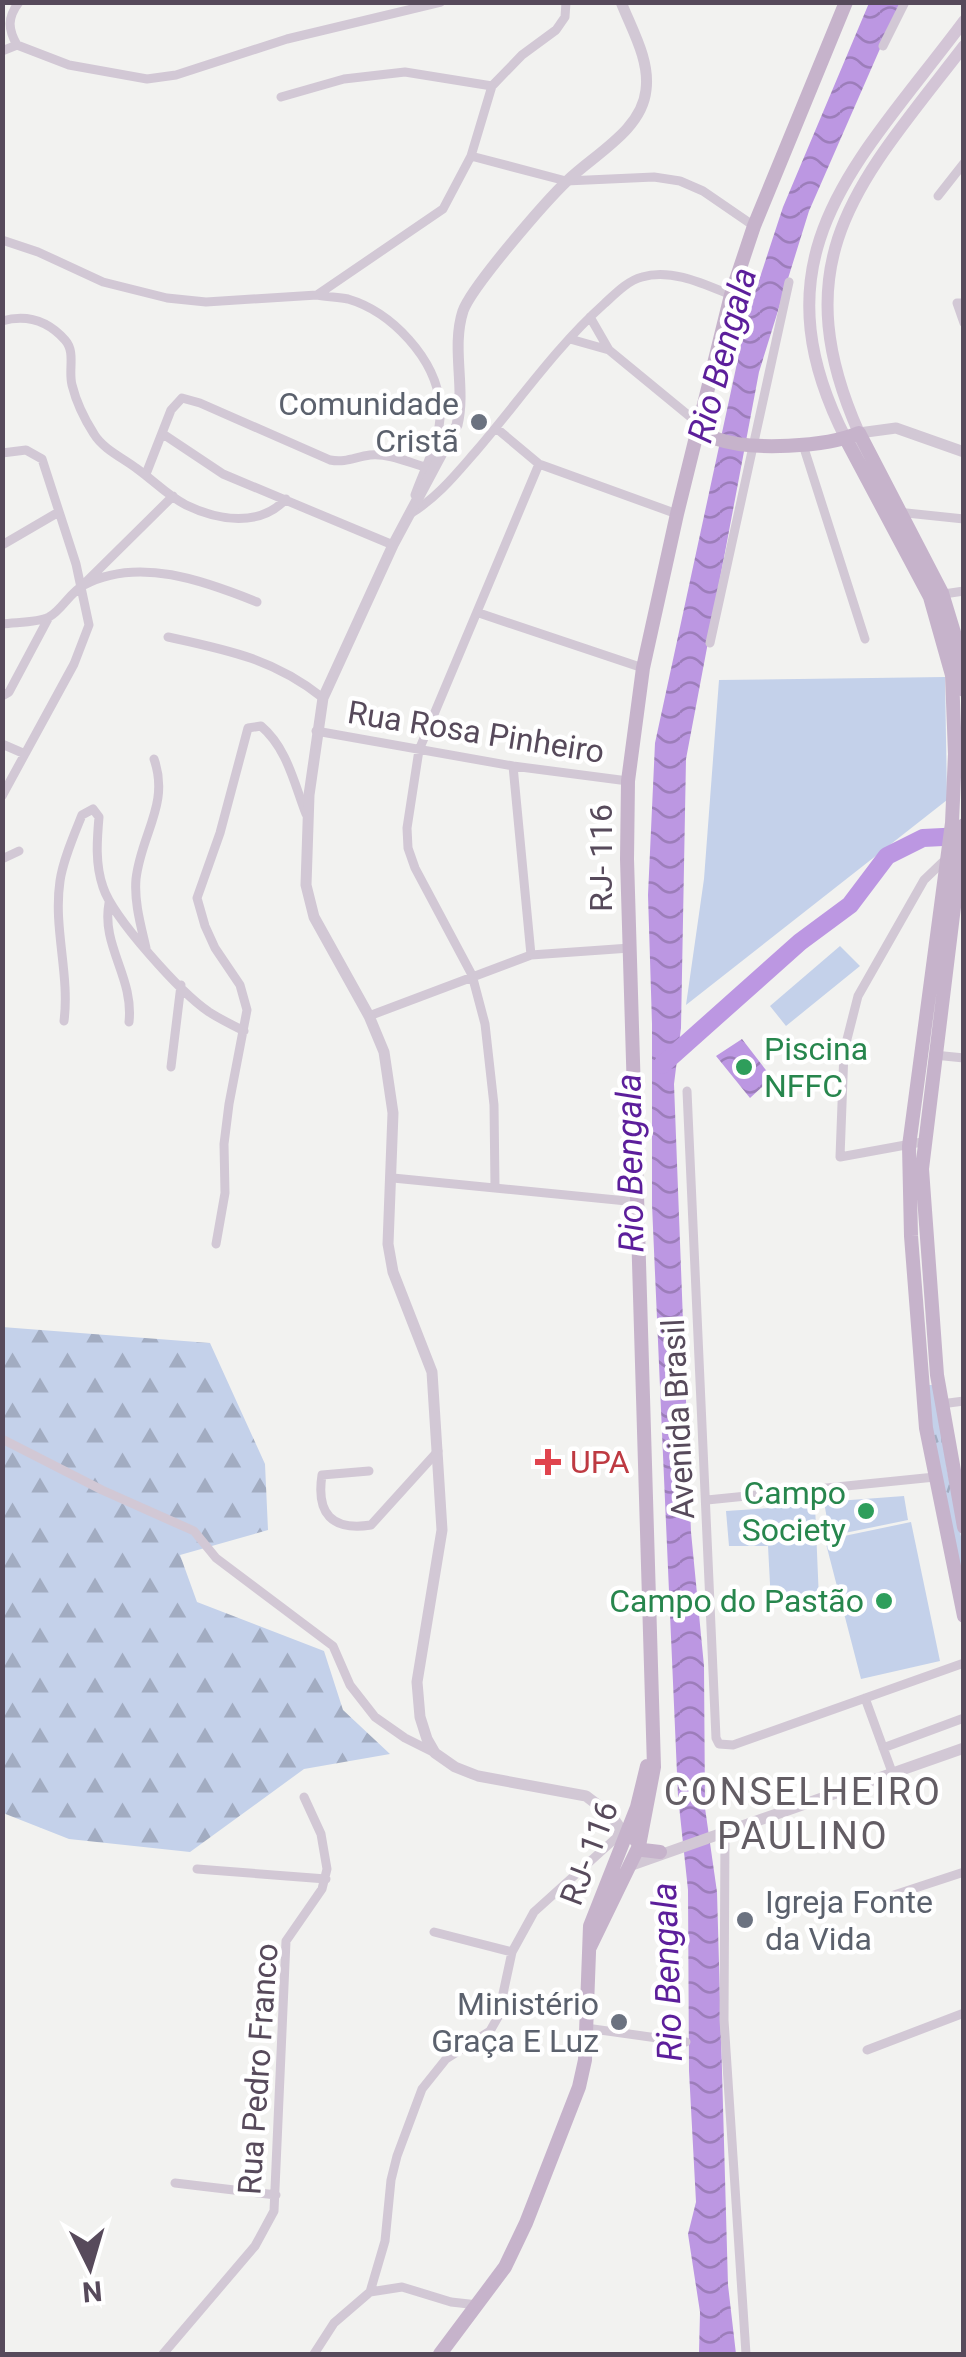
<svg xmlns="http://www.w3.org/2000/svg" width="966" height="2357" viewBox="0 0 966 2357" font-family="Roboto,sans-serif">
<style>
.forest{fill:url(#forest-firs)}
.park{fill:url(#park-tufts)}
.pitch{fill:#c4d1ea}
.water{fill:url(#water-waves)}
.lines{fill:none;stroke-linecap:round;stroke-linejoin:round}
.river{stroke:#bc97e2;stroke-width:18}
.minor{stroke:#d2c8d5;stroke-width:9}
.tertiary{stroke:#d2c8d5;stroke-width:11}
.secondary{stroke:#d3c5d6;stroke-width:12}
.primary{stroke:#c6b3cb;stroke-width:14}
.worship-dot{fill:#6b7280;stroke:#fff;stroke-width:4}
.leisure-dot{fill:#2e9e5b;stroke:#fff;stroke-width:4}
.health-dot{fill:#e0444e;stroke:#fff;stroke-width:4}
.labels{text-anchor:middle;stroke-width:9;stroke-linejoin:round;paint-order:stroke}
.worship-label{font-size:32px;fill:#5b616d;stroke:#fff;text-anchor:end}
.street-label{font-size:32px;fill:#574a5b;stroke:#fff}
.leisure-label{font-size:32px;fill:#27864d;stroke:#fff;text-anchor:end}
.health-label{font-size:32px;fill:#be3a42;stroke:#fff;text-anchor:start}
.water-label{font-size:35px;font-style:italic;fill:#5c1e9b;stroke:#fff}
.quarter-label{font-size:38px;letter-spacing:2.5px;fill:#635d64;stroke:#fff}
</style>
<defs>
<pattern id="forest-firs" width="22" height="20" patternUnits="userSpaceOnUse" patternTransform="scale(2.5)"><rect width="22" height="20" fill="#c4d1ea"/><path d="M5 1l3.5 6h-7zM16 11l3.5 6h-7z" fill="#a2acc1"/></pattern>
<pattern id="park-tufts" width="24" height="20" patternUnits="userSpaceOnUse" patternTransform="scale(2.5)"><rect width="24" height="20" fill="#c4d1ea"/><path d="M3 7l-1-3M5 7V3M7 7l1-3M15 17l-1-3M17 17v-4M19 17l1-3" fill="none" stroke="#a2acc1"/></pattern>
<pattern id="water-waves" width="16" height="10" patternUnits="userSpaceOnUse" patternTransform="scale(2.5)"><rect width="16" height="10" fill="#bc97e2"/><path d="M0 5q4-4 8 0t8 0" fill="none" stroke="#9c7dba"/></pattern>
</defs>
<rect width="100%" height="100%" fill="#f2f2f0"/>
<path class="forest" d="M2,1327L210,1343L265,1464L268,1530L180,1555L197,1602L324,1651L343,1710L390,1754L304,1769L190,1852L69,1839L3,1813Z"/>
<path class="park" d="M921,1385H936L947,1470L963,1546V1599Z"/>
<path class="pitch" d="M945,677L947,800L686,1005L704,879L719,680Z
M840,946L860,966L786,1026L770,1006Z
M904,1496L908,1520L830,1536L824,1502Z
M815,1505L819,1600L771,1603L768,1546H729L726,1511Z
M911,1522L940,1661L861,1679L825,1540Z"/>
<path class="water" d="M869,3H900L809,211L759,372L686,759L681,1028L674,1084L691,1532L704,1666L705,1808L717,1892L728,2285L736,2354H699L700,2312L688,2234L696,2202L689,2071L688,1890L678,1796L652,1205V1024L648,895L655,743L747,317L783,207Z
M742,1039L772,1078L750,1098L716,1056Z"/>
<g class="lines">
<path class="river" d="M662,1065L800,942L850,905L887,856L923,838L963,836"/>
<path class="minor" d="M17,45L69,65L147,79L176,75L287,39L441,2
M17,45C8,29 7,18 19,2
M883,46L905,2
M2,51L17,45
M281,97L344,79L405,72L492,86
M471,156L566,181L654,177L680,181L703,191L754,226
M938,196L964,163
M2,240L38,252L103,282L167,298L206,302L317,295L443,209L471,156L492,86L522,55L556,30L565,17L566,2
M317,295C327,297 338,297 348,299C392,312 436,359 440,405C443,435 425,467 415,495
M964,303H957L964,323
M590,317L609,350L699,424
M2,321C27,314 48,321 65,340C76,352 68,370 72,385C76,401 85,420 94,434C103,449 123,458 136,468C153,480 168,496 186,505C219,521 260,527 286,499
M570,339L609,350
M496,428L539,464L677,514
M163,434L223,474L393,545
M803,445L865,639
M2,453L26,450L42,459L76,564L89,625L74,664L2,796
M146,474L171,410L182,398L200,403L330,460C346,463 355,457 370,455C388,453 408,462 425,467
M897,512L964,519
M410,514C438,497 456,474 477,450C519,401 556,347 604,304C615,294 627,281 642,277C671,268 704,284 731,295
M2,545L57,513
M86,582L173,496
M937,595L964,591
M479,613L643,668
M2,624C16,622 37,623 49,617C62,610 70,592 84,585C138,556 205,581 257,602
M168,637C228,650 274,659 323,698
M710,643L789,282
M2,696L9,692L49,617
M316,731L513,766L628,781
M2,744L25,754
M513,766L531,955
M2,859L19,851
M109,903C101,946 134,977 129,1022
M146,948C141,926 134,902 136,879C141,834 170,804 154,759
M369,1016L531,955L630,948
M64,1021C70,974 53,928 60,881C63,860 74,835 82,815L93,809L99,817C97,840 95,864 103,887C113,918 181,993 209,1012C220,1019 232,1025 244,1031
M934,1055L964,1058
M171,1067L181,985
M687,1091L716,1738L719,1744L733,1745L964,1663
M922,1142L840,1157L844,1051L858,996L924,880L948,857
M393,1178L637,1202
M495,1187L494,1105L485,1024L472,975L415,868L408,848L407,828L419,750L539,464
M216,1244L225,1193L224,1144L229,1104L247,1010L240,985L215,948L205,926L197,898L220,833L248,728L261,726C287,748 294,783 306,814
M941,1404L964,1401
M2,1439L102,1490L194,1531L216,1558L333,1646L350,1685L375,1717L405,1738L433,1752
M369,1471L322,1475C316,1514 332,1531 371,1525L438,1451
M707,1500L935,1477
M865,1698L892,1772
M883,1748L964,1718
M725,1831L724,2020L746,2354
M197,1869L326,1879
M894,1895L964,1872
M434,1932L512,1952
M586,2028L686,2042
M867,2050L964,2013
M175,2183L276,2195
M370,2292L402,2287L451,2302L478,2305
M163,2354L255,2246L274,2211L286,1941L322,1889L327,1869L321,1834L304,1797
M314,2354L334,2323L370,2292L385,2241L391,2180L397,2156L422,2089L446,2059L490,2031L498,2017L512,1952L534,1912L616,1838L620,1829"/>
<path class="tertiary" d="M621,2C632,30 650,60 646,90C642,130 595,154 568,180C546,201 472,286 463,311C451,348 466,388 457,425L393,545L323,698L309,795L306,885L314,917L369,1016L384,1052L393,1113L388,1244L393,1272L432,1372L442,1530L417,1682L420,1717L427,1739L435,1753L455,1767L478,1776L586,1796L611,1815L625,1835
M859,433L896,428L964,452
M629,1866L964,1748"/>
<path class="secondary" d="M859,433C781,257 860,181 964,46
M846,439C751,253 858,163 964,21"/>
<path class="primary" d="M699,424C704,429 710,436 717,439C752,451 826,447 859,433L942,593L956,639L964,690
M846,439L930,597L952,675L955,754L952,823L909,1146L911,1236L926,1428L964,1616
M964,825L922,1169L937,1375L964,1527
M635,1839L643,1850L660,1852
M590,1947L639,1846L654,1767L627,859L628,781L643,668L677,514L731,295L754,226L846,2
M440,2354L505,2267L526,2223L579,2087L585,2060L590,1926L637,1807L647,1766"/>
</g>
<g class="worship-dot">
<circle cx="479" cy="422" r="10"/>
<circle cx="745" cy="1920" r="10"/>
<circle cx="619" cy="2022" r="10"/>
</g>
<g class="leisure-dot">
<circle cx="744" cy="1067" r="10"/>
<circle cx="866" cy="1511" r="10"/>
<circle cx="884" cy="1601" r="10"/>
</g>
<path class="health-dot" d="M543 1447h10v10h10v10h-10v10h-10v-10h-10v-10h10z"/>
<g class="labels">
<g class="worship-label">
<text x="459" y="415">Comunidade<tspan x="459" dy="37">Cristã</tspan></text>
<text x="765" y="1913" text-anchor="start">Igreja Fonte<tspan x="765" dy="37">da Vida</tspan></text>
<text x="599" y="2015">Ministério<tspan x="599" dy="37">Graça E Luz</tspan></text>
</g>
<g class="street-label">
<text transform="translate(476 732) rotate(9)" y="11">Rua Rosa Pinheiro</text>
<text transform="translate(601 858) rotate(-90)" y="11">RJ- 116</text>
<text transform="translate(678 1419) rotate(-93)" y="11">Avenida Brasil</text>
<text transform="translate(589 1853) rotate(-69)" y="11">RJ- 116</text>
<text transform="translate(258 2069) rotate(-86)" y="11">Rua Pedro Franco</text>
</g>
<g class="leisure-label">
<text x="764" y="1060" text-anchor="start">Piscina<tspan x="764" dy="37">NFFC</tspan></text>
<text x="846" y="1504">Campo<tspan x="846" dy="37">Society</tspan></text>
<text x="864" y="1612">Campo do Pastão</text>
</g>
<g class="health-label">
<text x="570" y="1473">UPA</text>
</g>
<g class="water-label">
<text transform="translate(722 355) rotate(-75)" y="12">Rio Bengala</text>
<text transform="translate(630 1163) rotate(-91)" y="12">Rio Bengala</text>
<text transform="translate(667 1972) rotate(-92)" y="12">Rio Bengala</text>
</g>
<g class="quarter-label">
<text x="803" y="1805">CONSELHEIRO<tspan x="803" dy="44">PAULINO</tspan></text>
</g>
</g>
<rect width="966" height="2357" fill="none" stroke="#574a5b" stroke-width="10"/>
<g transform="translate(90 2267) rotate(175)" stroke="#ffffff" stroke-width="8" paint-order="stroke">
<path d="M0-8L18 38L0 25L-18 38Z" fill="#574a5b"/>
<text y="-15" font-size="28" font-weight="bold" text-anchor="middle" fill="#574a5b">N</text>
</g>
</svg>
